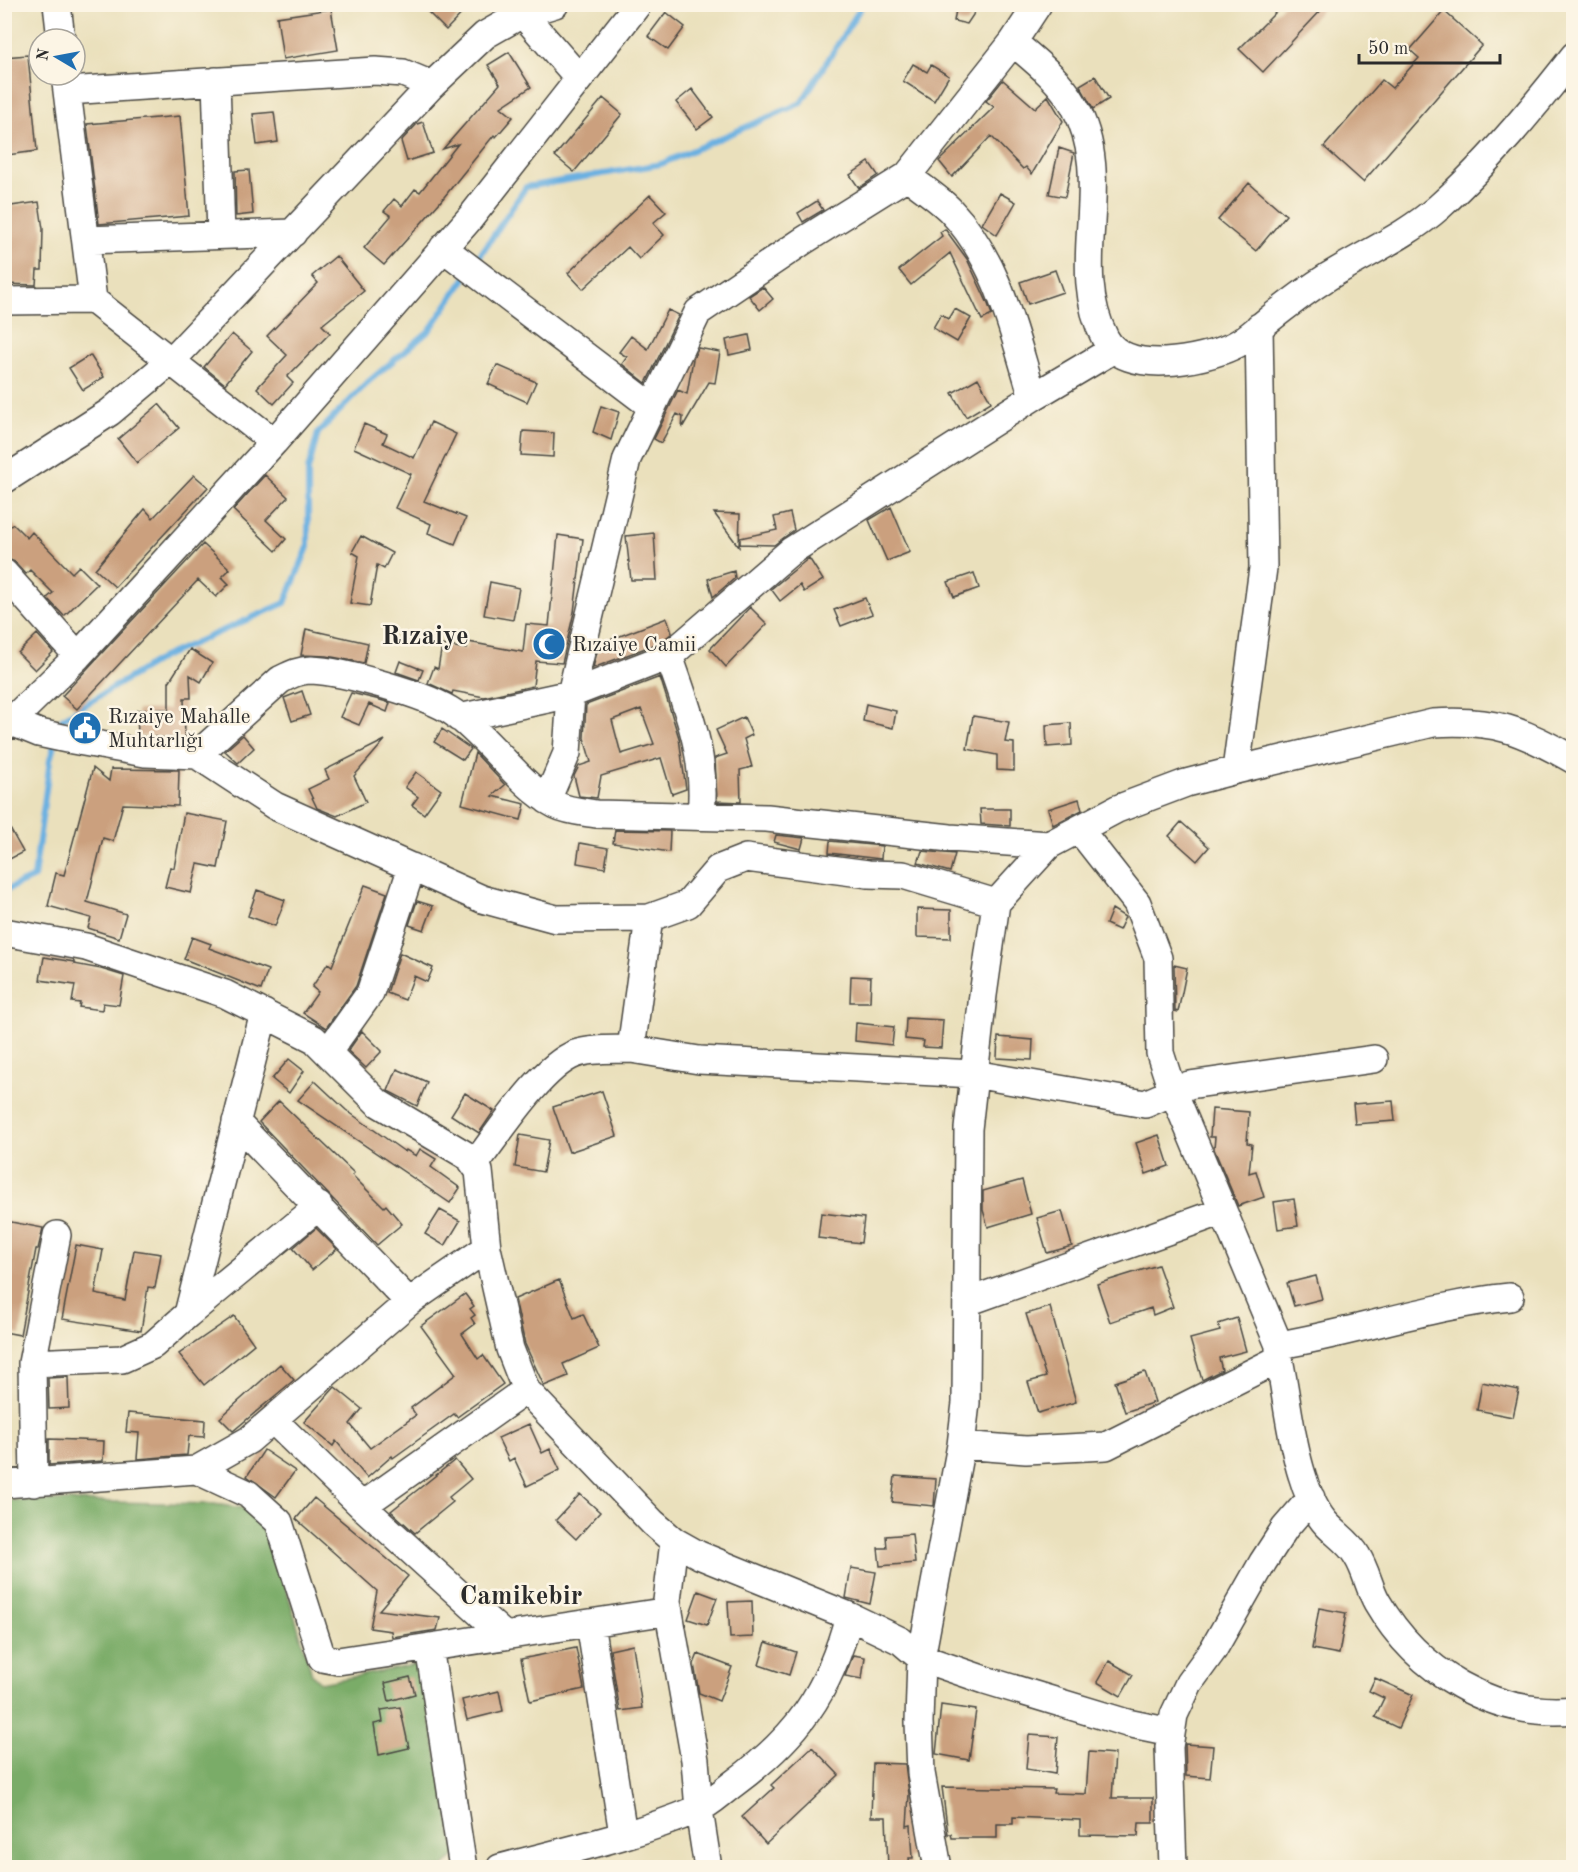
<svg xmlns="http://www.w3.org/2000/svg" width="1578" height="1872" viewBox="0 0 1578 1872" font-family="'Old Standard TT',serif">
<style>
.forest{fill:#7aac68;stroke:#526c4a;stroke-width:1.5}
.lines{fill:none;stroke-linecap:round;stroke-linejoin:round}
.stream{stroke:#6bb0e1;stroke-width:6}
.building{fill:#cba07e;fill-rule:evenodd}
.minor-casing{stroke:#484641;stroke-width:30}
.minor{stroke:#fff;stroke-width:27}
.labels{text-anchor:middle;stroke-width:5;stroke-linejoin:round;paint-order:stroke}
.poi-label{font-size:21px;fill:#2b2b2b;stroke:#fcf5e5;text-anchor:start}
.district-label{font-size:27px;font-weight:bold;fill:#2b2b2b;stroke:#fcf5e5}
</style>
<rect width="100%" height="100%" fill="#fcf5e5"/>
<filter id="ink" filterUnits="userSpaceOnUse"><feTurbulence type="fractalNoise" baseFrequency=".0167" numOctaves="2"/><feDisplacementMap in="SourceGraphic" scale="12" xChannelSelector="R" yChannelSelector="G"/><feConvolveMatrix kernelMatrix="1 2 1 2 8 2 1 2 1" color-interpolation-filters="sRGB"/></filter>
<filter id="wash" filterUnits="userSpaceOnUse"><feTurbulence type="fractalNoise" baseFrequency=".008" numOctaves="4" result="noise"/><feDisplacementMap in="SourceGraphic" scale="24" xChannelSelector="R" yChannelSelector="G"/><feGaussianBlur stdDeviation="1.35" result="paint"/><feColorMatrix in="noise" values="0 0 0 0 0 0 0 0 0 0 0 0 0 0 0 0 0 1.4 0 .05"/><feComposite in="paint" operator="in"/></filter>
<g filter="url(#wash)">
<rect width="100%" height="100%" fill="#eae0bc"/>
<path class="forest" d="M5,1500L214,1504L249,1509L268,1528L312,1674L321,1683L420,1664L456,1856L443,1867L5,1868Z"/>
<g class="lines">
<path class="stream" d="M475,263L526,187L661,164L801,103L863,4
M59,729L62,719L163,657L285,603L308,547V470L318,433L369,381L429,331L468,274
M4,891L34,877L50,760L55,742"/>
</g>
<g id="blocks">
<path class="building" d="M420,4H471L446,30Z
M957,4H976L973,15L967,24L954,21Z
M1284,4H1327L1263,72L1239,49Z
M331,9L338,50L283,59L277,17Z
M1444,11L1482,45L1363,182L1324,147L1382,80L1392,88L1419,58L1410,50Z
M666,12L685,27L668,50L648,36Z
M509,52L531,87L501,107L513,117L496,137L494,135L440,202L384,265L364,248L391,216L384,211L394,199L402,206L415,189L420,192L458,144L443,149L500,84L488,65Z
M28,55L37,151L7,155L4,131V57Z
M913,64L927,72L931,65L949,76L934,101L903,81Z
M1095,76L1109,99L1093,109L1080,85Z
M1003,80L1035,108L1048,96L1063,121L1032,174L1026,167L1023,169L991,136L952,177L939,161L994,107L986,101Z
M692,89L713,117L697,129L676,102Z
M603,98L622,114L574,172L555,156Z
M274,112L278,142L257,145L253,114Z
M180,116L189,216L99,224L87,124Z
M423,122L433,153L407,161L401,141L417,124Z
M1059,148L1074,153L1065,197L1049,194Z
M869,162L878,175L859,188L850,175Z
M249,170L253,214L236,216L235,171Z
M1249,183L1286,215L1256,251L1218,220Z
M1000,193L1016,202L997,235L982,224Z
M650,195L666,212L653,223L664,235L639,259L628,247L583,289L568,273Z
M817,201L823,210L803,222L798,213Z
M39,202L43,229L42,270H37L36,285L4,284V207Z
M945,229L967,259L988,304L992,315L982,320L950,253L911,285L899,270L942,236L940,232Z
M336,256L364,291L322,325L330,333L287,377L293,383L274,404L257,388L287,355L267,336L318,283L312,276Z
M1055,270L1063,292L1028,304L1020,282Z
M763,287L773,299L760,310L749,296Z
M955,309L971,318L957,342L933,328L941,314L949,319Z
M668,310L679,315L646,383L622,364L627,357L619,352L631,336L648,349Z
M232,334L252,351L225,384L204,367Z
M749,335L752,350L729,355L726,340Z
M698,348L720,352L715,383L709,382L682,428L683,417L677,414L661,443L654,439L678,390L687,394L693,359Z
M90,355L104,377L83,390L69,368Z
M497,365L536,382L527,402L488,384Z
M978,378L991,402L966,417L952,393Z
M159,404L179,428L137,463L118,439Z
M601,406L619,412L611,440L593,432Z
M431,422L456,434L424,501L466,518L455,544L428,533L431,524L395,508L411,474L354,448L364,424L387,434L383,443L414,458Z
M523,431L554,433L553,457L521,455Z
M194,475L208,487L115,587L95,569L145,509L153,518Z
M265,475L288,497L266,520L286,539L276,551L233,510Z
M891,507L910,552L887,561L869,520Z
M714,513L740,514L739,547Z
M790,513L794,530L774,545L740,544V538L777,530L774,517Z
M13,524L27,538L32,532L72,573L79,566L97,584L64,616L47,598L53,593L30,570L26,574L15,562L4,558V532Z
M654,533L657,580H631L626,536Z
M558,535L583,539L574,612L562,663L536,661L533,686L484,697L453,691L452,694L428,683L434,667L438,669L442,645L467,649L468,642L523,652L526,624L549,626Z
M361,536L392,553L384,569L377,565L370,606L350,603L359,556L352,552Z
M203,544L230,569L222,577L229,584L216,597L198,580L77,709L62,696Z
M809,558L823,580L804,592L800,585L780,601L771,589Z
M734,571L735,578L713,597L708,579Z
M974,573L979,588L954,597L948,582Z
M490,582L519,588L513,620L484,615Z
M865,598L872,614L841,626L834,610Z
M750,607L767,624L726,667L710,649Z
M667,618L672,633L661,642L593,668L599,644Z
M306,629L368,643L364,663L327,656L301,655Z
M37,634L53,652L35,670L18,653Z
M190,649L212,663L201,682L190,675L191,698H184L185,739L138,736L137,710L169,709V682Z
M400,661L423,670L419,680L396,672Z
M660,677L679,738L686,789L672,794L661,758L601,776L597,798L579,796L574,776L579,766L591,762L584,738L586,705ZM641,709L654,744L621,754L612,720Z
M302,691L310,715L292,721L284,698Z
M351,693L380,700L390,703L387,712L369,704L359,725L340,717Z
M866,704L896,711L893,728L863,721Z
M973,716L1009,722L1005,742L1014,743V771L997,770V755L967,749Z
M744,717L752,735L744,739L752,767L740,770L741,802L717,801L715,758L727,754L716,730Z
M1071,723L1072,745L1047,747L1046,725Z
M442,729L471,749L463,760L434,742Z
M243,735L254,748L238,763L225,751Z
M385,740L354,776L366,802L337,816L317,808L308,789L329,779L325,770Z
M475,753L505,785L492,796L525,804L521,820L462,804Z
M93,768L109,781L111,769L179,770L178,806L123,804L113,841L103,838L87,902L126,914L119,938L88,928L91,918L48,906L56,873L64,875Z
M416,772L441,790L424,814L412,805L418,797L405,787Z
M1079,799L1082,810L1053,825L1048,809Z
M980,809H1010V826L981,824Z
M184,813L227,821L218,868L198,864L191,893L165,887L170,867L174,868Z
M4,818L23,852L4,862Z
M1181,822L1209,847L1197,861L1169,836Z
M615,830L670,831L669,852L613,843Z
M776,835L804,838L801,849L774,842Z
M830,841L882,846L881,859L829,853Z
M580,843L608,848L605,868L577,863Z
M922,851L955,854L950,872L918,863Z
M365,885L387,893L356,986L326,1028L303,1013L318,992L312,987L328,963L332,966Z
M257,890L285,900L275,926L248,916Z
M417,901L433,906L424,930L409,925Z
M917,909L951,910V938L917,937Z
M1112,909L1125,917L1119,930L1106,924Z
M192,937L211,944L209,948L268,970L261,990L184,959Z
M400,953L433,968L427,982L414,976L405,1000L387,993Z
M44,957L74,962V964L101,969L124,976L119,1005L103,1003L102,1010L79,1007L80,1003L72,1002L75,985L40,980Z
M1174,965L1187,968L1178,1012L1175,1011Z
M851,976L871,977L870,1002H850Z
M906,1018L943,1020L941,1048L923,1047L924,1041L905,1039Z
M856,1023L894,1027L892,1045L855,1041Z
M362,1031L382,1051L366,1068L348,1051Z
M998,1037L1033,1040L1032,1060L997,1058Z
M289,1059L304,1071L289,1093L272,1079Z
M397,1069L427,1082L417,1106L388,1091Z
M315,1081L346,1110L405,1152L406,1150L416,1156L420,1149L436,1159L431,1167L460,1188L450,1203L298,1100Z
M602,1091L617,1136L569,1152L553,1107Z
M465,1093L494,1111L479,1133L451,1115Z
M279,1101L354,1173L352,1175L384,1207L386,1205L402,1224L377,1245L259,1122Z
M1393,1101L1395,1121L1355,1124L1353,1104Z
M1212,1109L1249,1112L1247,1143L1252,1144L1249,1173L1256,1171L1264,1197L1238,1206L1214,1149L1215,1137H1210Z
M520,1135L549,1140L543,1172L515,1167Z
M1159,1135L1169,1166L1146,1174L1136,1143Z
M1022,1180L1031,1214L988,1227L983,1210V1191Z
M1294,1199L1298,1226L1278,1229L1274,1202Z
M440,1210L460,1221L445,1246L425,1234Z
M1062,1211L1072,1246L1047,1253L1037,1218Z
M821,1213L864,1218L861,1243L818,1238Z
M6,1221L43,1228L38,1249H36L20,1335L4,1332Z
M316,1228L337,1249L312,1270L293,1248Z
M76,1245L103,1250L95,1294L125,1300L134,1250L161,1254L155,1288L148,1287L141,1331L62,1319Z
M1158,1265L1173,1307L1153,1315L1151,1308L1110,1322L1097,1284Z
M1316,1276L1322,1299L1294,1306L1287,1283Z
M559,1280L574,1318L583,1314L599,1348L563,1364L568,1376L544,1386L525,1344L515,1299Z
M465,1294L474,1306L470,1309L475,1315L471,1318L475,1324L462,1334L478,1359L483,1355L503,1384L457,1417L454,1414L393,1458L392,1456L367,1478L336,1441L333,1446L304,1422L335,1387L362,1409L350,1424L370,1448L416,1415L411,1408L456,1374L421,1326Z
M1050,1307L1076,1402L1038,1413L1028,1382L1046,1377L1026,1314Z
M234,1316L254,1344L204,1385L179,1354Z
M1237,1318L1246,1351L1219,1358L1222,1370L1202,1380L1190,1339L1220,1331L1218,1324Z
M280,1364L294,1380L233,1431L220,1418Z
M1145,1372L1155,1402L1125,1412L1115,1382Z
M68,1377L69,1408L49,1409L48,1378Z
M1482,1382L1519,1390L1513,1417L1477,1410Z
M128,1413L205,1420L204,1437L189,1436L187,1455L137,1459L139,1433L126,1432Z
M529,1424L542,1453L550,1449L560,1470L527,1486L514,1458L509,1461L498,1438Z
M49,1439L104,1441L103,1461L49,1465Z
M264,1450L295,1471L276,1497L247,1476Z
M455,1460L471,1479L449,1497L453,1502L415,1533L391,1511Z
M895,1476L936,1479L934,1506L892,1502Z
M580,1494L600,1512L576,1539L556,1520Z
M314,1498L408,1576L379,1610L440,1618L437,1630L392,1637L391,1631L370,1628L377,1591L296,1519Z
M912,1534L915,1563L880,1566L878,1548H887L886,1536Z
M851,1568L876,1572L870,1604L846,1598Z
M698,1591L717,1598L707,1625L688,1619Z
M752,1601L753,1637L730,1638L728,1602Z
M1319,1608L1346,1613L1339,1654L1312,1649Z
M766,1642L796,1652L789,1675L759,1665Z
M633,1645L642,1708L620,1711L610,1650Z
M576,1648L584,1689L530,1701L521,1659Z
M698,1654L732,1667L719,1701L699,1693L694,1664Z
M853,1655L865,1657L862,1679L845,1676Z
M1109,1661L1133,1675L1121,1696L1097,1682Z
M410,1677L415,1694L389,1701L385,1683Z
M1375,1678L1413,1695L1398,1728L1375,1717L1384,1698L1369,1691Z
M499,1691L503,1711L467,1720L462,1700Z
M941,1705L976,1710L969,1760L936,1754Z
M400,1707L409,1748L379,1755L374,1724L383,1722L381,1710Z
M1029,1735L1058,1737L1055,1774L1026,1769Z
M1185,1744L1213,1746L1210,1778L1186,1776Z
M812,1747L839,1775L766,1844L742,1817L774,1788L771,1785Z
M1089,1752L1115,1754L1112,1798H1153V1823H1139L1138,1836L1080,1835V1820L1013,1817V1824H997V1838H952L951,1834H948L942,1787L1054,1789L1053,1793L1086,1794Z
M873,1763L905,1764L909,1794L907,1826L911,1825L913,1858H909L910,1868H888L886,1817H871Z"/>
</g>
</g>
<g filter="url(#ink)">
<use href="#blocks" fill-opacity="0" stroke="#484641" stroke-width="1.5"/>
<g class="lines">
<defs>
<path id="minor" d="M57,4L61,39
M514,4L578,77
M1013,42C1034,60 1060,80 1074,105C1117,181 1066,264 1105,338C1125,376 1201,361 1233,346C1245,341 1256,330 1266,322C1287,305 1307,290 1329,276C1366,253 1406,236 1439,207C1489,162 1533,109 1574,56
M65,75L93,300
M216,81L221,235
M67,91L375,71L403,73L432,85
M907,176C921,187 938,198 950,210C999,261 1013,332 1033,397
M86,240L293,233
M443,248L651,406
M4,301L93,300L274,442
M4,480L110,412L171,361L432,85L485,35L522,14L555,4
M4,573L78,656
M669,656C688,711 707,756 701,815
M459,718L571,694L669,656L791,551L1033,397L1114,349
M12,722L39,733L67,739L145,753L197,755L275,806L482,899L556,919L649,918L688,904L718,869L746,858L868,874L903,875L996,903L1049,845L1117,809L1186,783L1236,770L1433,723C1495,719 1521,730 1574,760
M4,728L78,656L274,442L471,217L638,4
M197,755L280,680C290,675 299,670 311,670C342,671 429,695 454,713C487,736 521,787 556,805C568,811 583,812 596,814L767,818L950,838L1049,845
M1236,770L1263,568L1259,327
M547,800L567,753L571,694L627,459L698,312L803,241L907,176L1013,42L1038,4
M1079,829L1137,903L1158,958L1160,1053L1170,1084L1279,1345
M649,918L631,1049L699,1060L974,1074L1145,1104L1189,1085L1374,1059
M4,932L86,947L225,994L314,1039L378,1103L469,1157L479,1171L487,1248L510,1349L526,1390L653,1523L674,1541L699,1555L849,1616L901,1641L921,1658L985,1680L1127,1723L1171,1732
M328,1052L370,993L412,867
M236,1122L409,1302
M475,1164C499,1133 541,1067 575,1054C592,1048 613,1050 631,1049
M967,1302L1223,1211
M188,1314L319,1206
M1279,1359C1287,1397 1290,1438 1302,1475C1306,1489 1314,1509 1323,1520C1333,1533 1349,1541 1357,1556C1366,1570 1369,1588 1377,1602C1417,1671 1493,1718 1574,1710
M32,1363L122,1359L153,1345L188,1314L264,1013
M274,1421L362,1506L505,1636
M961,1445L1026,1450L1106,1446L1279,1359V1345C1357,1332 1431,1305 1510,1297
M196,1470L248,1494L279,1522L322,1658L338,1661L669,1611
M34,1483L32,1363L57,1235
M4,1484L196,1470L249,1440L409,1302L487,1248
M362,1506L526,1390
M674,1541L667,1601L695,1760L699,1810L708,1868
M590,1623L623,1834
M429,1647L463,1868
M500,1868C564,1851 635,1836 696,1810C709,1805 722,1792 733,1784C797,1737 829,1693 849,1616
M938,1868L921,1773L919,1722L921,1658L961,1445L966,1403L968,1129L983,995L996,903
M1173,1868L1169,1747L1174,1715L1189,1683L1213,1650L1263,1562L1285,1528L1311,1498"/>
</defs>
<use href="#minor" class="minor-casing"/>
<use href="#minor" class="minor"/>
</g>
</g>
<defs>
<symbol id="mosque-disc" viewBox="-11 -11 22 22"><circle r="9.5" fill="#1f6fb2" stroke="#fcf5e5"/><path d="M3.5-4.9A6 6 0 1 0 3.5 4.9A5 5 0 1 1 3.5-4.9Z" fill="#fff"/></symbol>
<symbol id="civic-disc" viewBox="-11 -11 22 22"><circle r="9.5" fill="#1f6fb2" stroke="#fcf5e5"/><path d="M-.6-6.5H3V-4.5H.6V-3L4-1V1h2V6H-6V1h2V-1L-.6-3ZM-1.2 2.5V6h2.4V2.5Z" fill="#fff"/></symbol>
</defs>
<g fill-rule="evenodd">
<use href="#mosque-disc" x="530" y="625" width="38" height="38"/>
<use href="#civic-disc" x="66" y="709" width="38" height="38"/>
</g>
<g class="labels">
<g class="poi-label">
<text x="572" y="651">Rızaiye Camii</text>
<text x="108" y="723">Rızaiye Mahalle<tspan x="108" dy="24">Muhtarlığı</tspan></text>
</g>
<g class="district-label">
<text x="425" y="644">Rızaiye</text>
<text x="521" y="1604">Camikebir</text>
</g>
</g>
<rect width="1578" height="1872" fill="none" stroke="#fcf5e5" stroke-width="24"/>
<g transform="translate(57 57) rotate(280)"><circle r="28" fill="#fcf5e5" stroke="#a8a49b" stroke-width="1.5"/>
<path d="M0-4.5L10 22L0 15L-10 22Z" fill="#1f6fb2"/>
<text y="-9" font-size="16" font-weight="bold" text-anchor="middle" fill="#2b2b2b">N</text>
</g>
<path d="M1359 54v9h141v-9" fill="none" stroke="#2b2b2b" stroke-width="3"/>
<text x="1368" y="54" font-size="18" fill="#2b2b2b" stroke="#fcf5e5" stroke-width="4.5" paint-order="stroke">50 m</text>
</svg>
